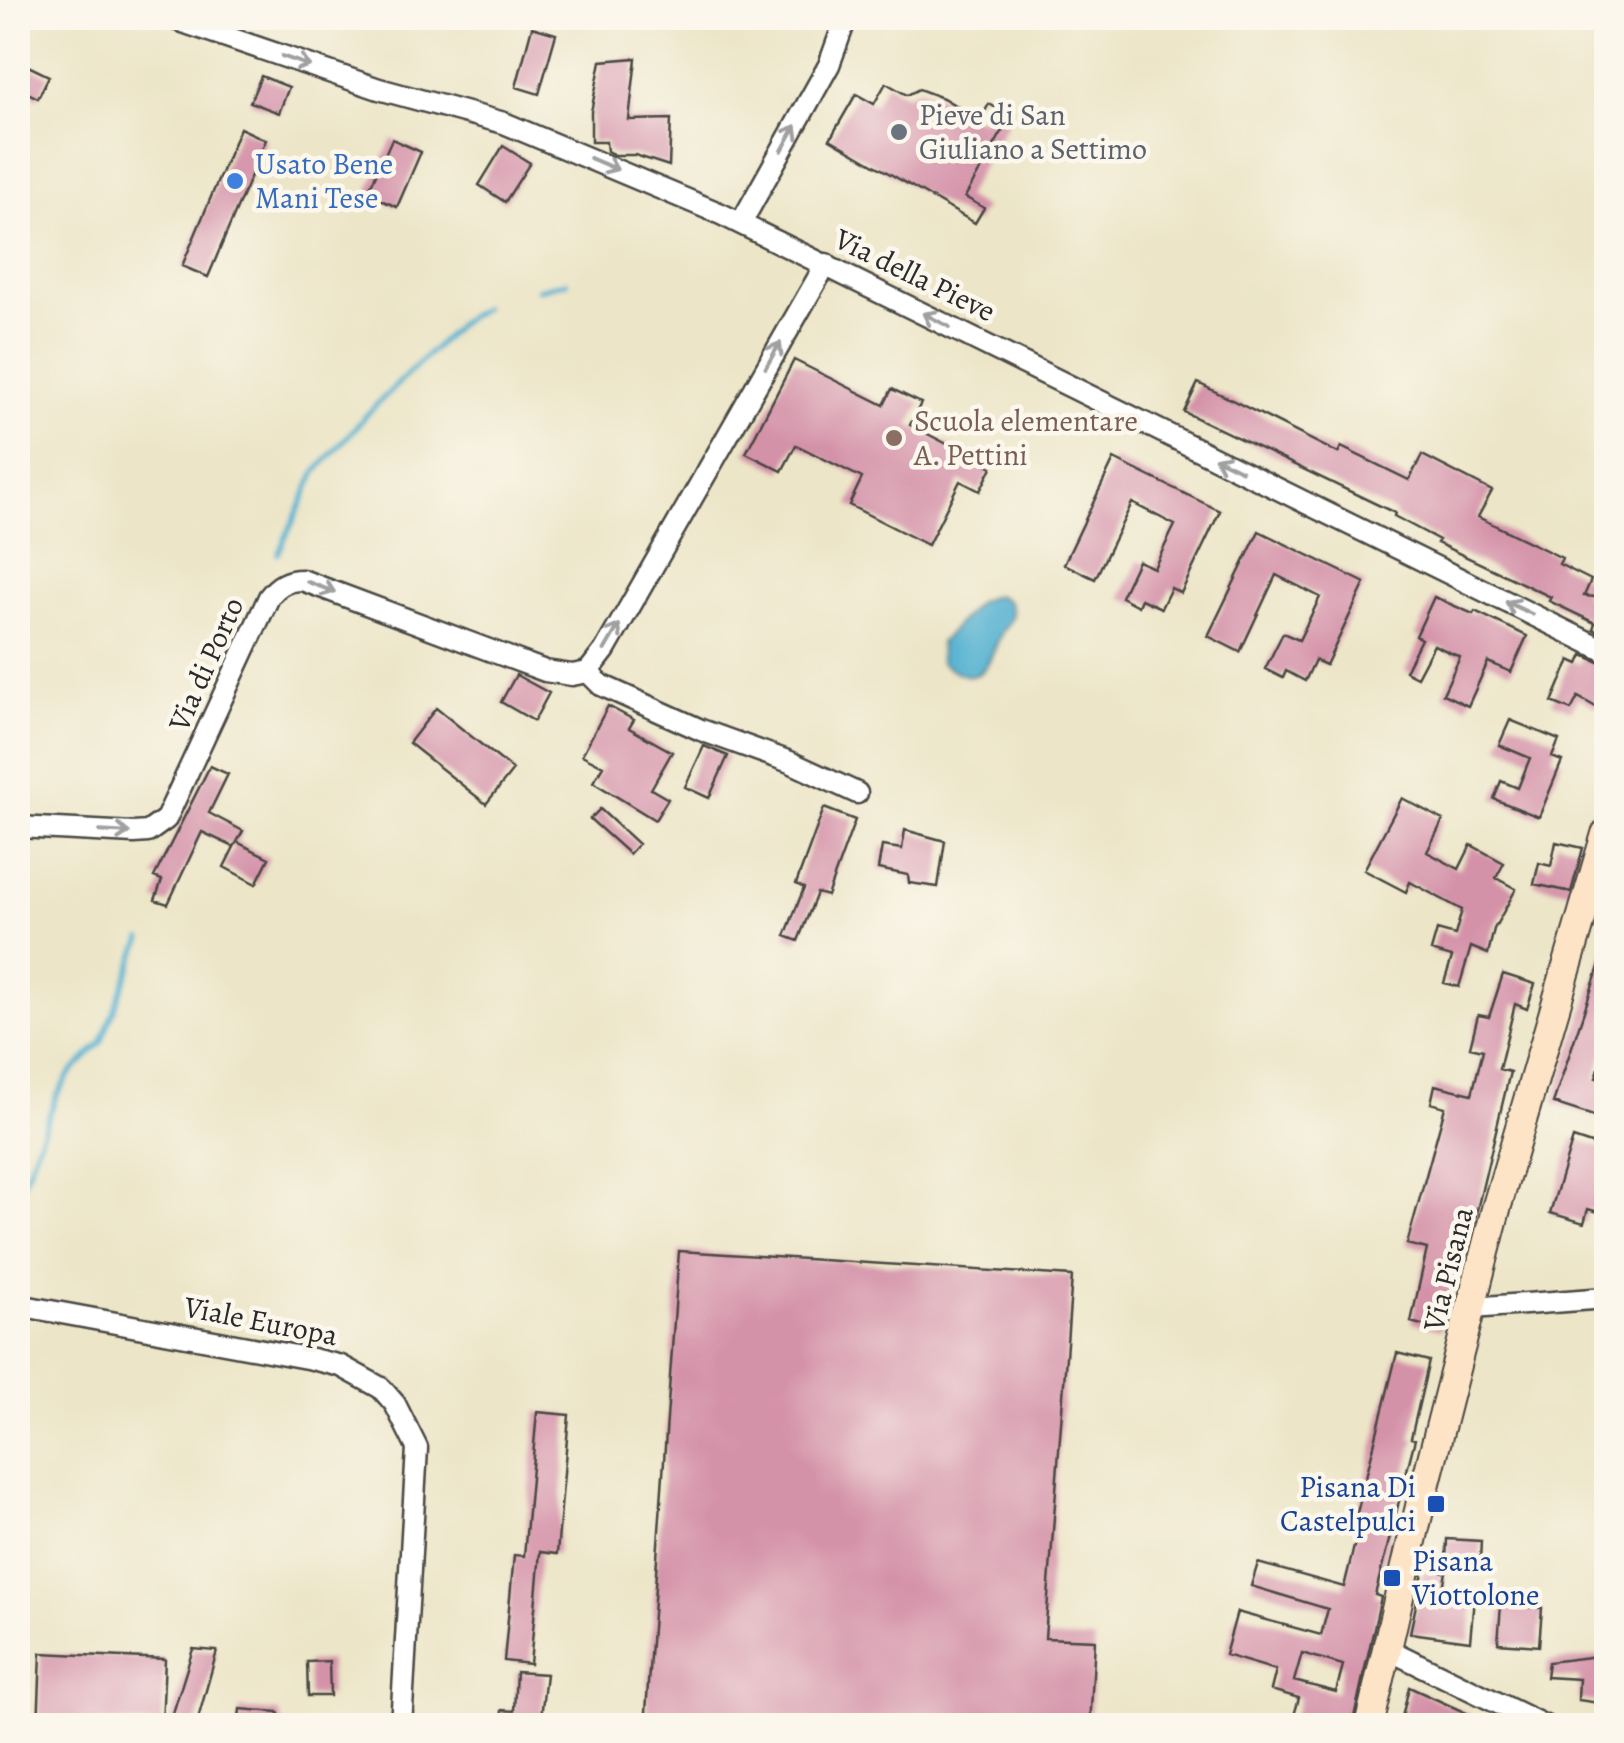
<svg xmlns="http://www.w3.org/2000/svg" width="1624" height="1743" viewBox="0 0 1624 1743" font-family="Alegreya,serif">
  <rect width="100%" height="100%" fill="#fbf7ec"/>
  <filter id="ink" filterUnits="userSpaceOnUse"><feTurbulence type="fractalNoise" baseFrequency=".01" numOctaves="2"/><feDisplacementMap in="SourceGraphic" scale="20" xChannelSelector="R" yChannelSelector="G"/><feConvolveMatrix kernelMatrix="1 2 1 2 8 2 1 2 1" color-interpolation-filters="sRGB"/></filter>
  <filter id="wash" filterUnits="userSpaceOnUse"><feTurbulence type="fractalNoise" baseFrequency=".0048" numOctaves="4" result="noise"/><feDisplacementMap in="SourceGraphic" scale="40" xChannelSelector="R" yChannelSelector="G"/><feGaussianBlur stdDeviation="2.25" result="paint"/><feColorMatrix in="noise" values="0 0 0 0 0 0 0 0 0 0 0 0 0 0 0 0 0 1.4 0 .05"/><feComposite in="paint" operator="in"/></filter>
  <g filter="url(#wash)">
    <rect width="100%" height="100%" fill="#ece5c7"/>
    <path fill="#52b1d0" stroke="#3e6e7e" stroke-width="2.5" d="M995 595C1004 598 1010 601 1011 611 1013 621 1006 624 1002 632 986 665 984 694 940 662V643L978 602Z"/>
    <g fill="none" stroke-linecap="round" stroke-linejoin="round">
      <path stroke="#52b1d0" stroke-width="5" d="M538 289 567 282
        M278 554 316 472 370 411 462 321 483 308
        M18 1196 56 1097 69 1075 101 1043 142 939"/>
    </g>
    <g id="blocks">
      <path fill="#d492a9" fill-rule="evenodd" d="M532 27 556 34 539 94 516 87Z
        M636 58 629 120 671 119 669 166 635 155H615L607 151 606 142H591V112L601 61Z
        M22 63 49 76 38 98 18 88V74Z
        M261 76 289 87 279 113 250 102Z
        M886 83 907 95 919 89 943 98 980 120 989 104 1011 116 965 197 984 208 975 223 830 139 856 94 874 104Z
        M240 128 266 140 208 277 182 266Z
        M392 139 421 152 397 207 367 194Z
        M503 146 530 163 505 202 479 185Z
        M794 360 884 405 892 389 921 403 910 425 992 467 980 491 960 481 928 545 849 505 862 478 796 445 782 471 746 453Z
        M1198 383 1338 453 1341 447 1409 480 1422 455 1492 491 1478 517 1562 558 1559 564 1591 580 1584 596 1606 598V636L1593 629 1595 623 1549 601 1551 597 1437 543 1439 540 1394 516 1395 513 1184 412Z
        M1114 459 1220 511 1181 593 1171 588 1161 608 1141 599 1138 606 1121 597 1138 561 1154 568 1175 525 1132 503 1095 579 1064 564Z
        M1259 531 1365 583 1326 665 1315 660 1305 681 1286 671 1283 678 1265 669 1283 633 1299 640 1320 597 1276 575 1240 652 1208 636Z
        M1434 597 1473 614 1475 611 1527 636 1511 672 1488 662 1468 706 1443 694 1460 657 1434 645 1417 677 1405 671 1421 639 1416 636Z
        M1583 655 1606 665 1603 711 1578 697 1571 710 1552 702 1570 660 1579 664Z
        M516 675 549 693 534 721 501 702Z
        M608 706 634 720 629 728 672 752 651 789 668 799 655 820 593 782 603 766 582 755Z
        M436 708 513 770 486 804 409 743Z
        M1510 720 1559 740 1552 757 1562 761 1539 817 1494 799 1501 781 1518 788 1530 758 1499 745Z
        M704 746 728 756 709 798 685 787Z
        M210 766 228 774 209 813 243 831 237 842 269 858 256 884 224 867 236 843 234 847 202 832 168 904 155 900 162 880 154 877Z
        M1402 798 1443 820 1427 852 1459 869 1471 845 1504 863 1496 878 1516 889 1494 929 1488 954 1471 947 1459 987 1444 983 1452 957 1431 951 1437 930 1455 935 1462 910 1410 882 1406 892 1364 870Z
        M824 808 855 820 827 896 817 893 798 941 785 936 804 888 796 884Z
        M600 809 638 844 629 854 590 819Z
        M905 830 945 841 938 887 909 883 908 875 878 869 882 846 902 849Z
        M1556 842 1583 848 1571 892 1534 884 1539 863 1551 866Z
        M1604 952 1606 953V1045L1596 1078 1606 1081V1120L1553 1103Z
        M1503 974 1535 984 1527 1009 1515 1004 1499 1069 1510 1072 1471 1235 1467 1234 1440 1330 1411 1322 1427 1249 1407 1244 1445 1107 1431 1103 1435 1085 1472 1094 1483 1050 1470 1047 1478 1015 1489 1017Z
        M1573 1138 1606 1149V1214L1588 1209 1584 1223 1550 1213Z
        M679 1251 1072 1276 1045 1638 1095 1640 1090 1726H645Z
        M1397 1353 1429 1361 1411 1438 1415 1439 1375 1595 1381 1597 1352 1726H1291L1299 1698 1271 1690 1276 1670 1225 1655 1237 1612 1321 1635 1328 1609 1251 1586 1258 1563 1344 1587 1360 1522 1355 1521ZM1302 1653 1343 1665 1336 1692 1294 1681Z
        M537 1412 569 1415 557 1554 540 1552 530 1664 504 1661 514 1555 524 1556Z
        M1447 1539 1481 1541 1480 1561 1446 1559Z
        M1424 1568 1446 1572 1442 1594 1474 1598 1470 1641 1410 1633Z
        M1501 1605 1542 1608 1539 1646 1498 1643Z
        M193 1649 217 1651 196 1726H169Z
        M41 1653 165 1659 162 1725 100 1722 99 1726H38Z
        M1606 1655V1704L1578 1700 1579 1679 1546 1677 1548 1662Z
        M329 1661 330 1696H308L307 1662Z
        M516 1672 546 1674 540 1726H501L502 1710 514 1711Z
        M1409 1687 1495 1726H1400Z
        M240 1709 278 1712 284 1726H238Z"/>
    </g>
  </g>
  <g filter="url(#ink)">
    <use href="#blocks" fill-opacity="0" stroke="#484742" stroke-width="2.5"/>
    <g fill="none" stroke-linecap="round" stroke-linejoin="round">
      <defs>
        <path id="street" d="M171 18 379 89 504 123 721 214 1606 651
          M741 223 829 65 846 18
          M588 672 601 685 701 730 790 762 857 793
          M18 827 134 833 148 832 166 819 269 597C278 585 287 580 302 580L545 671 572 675 588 672 605 650 826 264
          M18 1305 312 1359 341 1366 381 1388 395 1404 417 1448 401 1726
          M1472 1308 1606 1298
          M1387 1649 1545 1726"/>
        <path id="secondary" d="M1369 1726 1421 1502 1496 1209 1606 834"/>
      </defs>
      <use href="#street" stroke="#484742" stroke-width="25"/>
      <use href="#secondary" stroke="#484742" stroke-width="32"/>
      <use href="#street" stroke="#fff" stroke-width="20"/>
      <use href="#secondary" stroke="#fee4c6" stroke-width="28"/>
    </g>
    <defs><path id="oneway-shaft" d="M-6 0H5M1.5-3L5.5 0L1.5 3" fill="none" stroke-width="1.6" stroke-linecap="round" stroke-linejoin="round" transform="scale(2.5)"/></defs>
    <g stroke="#a0a0a0">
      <use href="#oneway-shaft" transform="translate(296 61) rotate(19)"/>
      <use href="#oneway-shaft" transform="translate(789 138) rotate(-61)"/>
      <use href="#oneway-shaft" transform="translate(604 164) rotate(23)"/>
      <use href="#oneway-shaft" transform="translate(936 320) rotate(-153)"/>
      <use href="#oneway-shaft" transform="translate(773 355) rotate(-60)"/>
      <use href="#oneway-shaft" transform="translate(1228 464) rotate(-154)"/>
      <use href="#oneway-shaft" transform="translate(321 587) rotate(21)"/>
      <use href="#oneway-shaft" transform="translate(1519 608) rotate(-154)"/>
      <use href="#oneway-shaft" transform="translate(612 637) rotate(-60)"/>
      <use href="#oneway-shaft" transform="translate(115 832) rotate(3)"/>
    </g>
  </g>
  <circle fill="#6b7280" stroke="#fbf7ec" stroke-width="4" cx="899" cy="132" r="10"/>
  <circle fill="#3f7fe0" stroke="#fbf7ec" stroke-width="4" cx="235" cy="181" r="10"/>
  <circle fill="#8d6e63" stroke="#fbf7ec" stroke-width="4" cx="894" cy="438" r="10"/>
  <g fill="#1a4fb4" stroke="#fbf7ec" stroke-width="4">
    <rect x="1426" y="1494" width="20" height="20" rx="5"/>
    <rect x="1382" y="1568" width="20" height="20" rx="5"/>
  </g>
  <g text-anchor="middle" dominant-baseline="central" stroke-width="9" stroke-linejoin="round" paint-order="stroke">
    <g font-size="30" fill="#5b616d" stroke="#fbf7ec" text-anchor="start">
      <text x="919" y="115">Pieve di San<tspan x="919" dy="34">Giuliano a Settimo</tspan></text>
    </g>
    <g font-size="30" fill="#366cbe" stroke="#fbf7ec" text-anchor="start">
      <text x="255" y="164">Usato Bene<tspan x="255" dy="34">Mani Tese</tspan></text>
    </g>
    <g font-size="30" fill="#2b2b2b" stroke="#fbf7ec">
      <text transform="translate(915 275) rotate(26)">Via della Pieve</text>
      <text transform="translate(206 664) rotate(-66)">Via di Porto</text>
      <text transform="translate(1448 1269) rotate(-76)">Via Pisana</text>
      <text transform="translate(261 1321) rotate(11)">Viale Europa</text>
    </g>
    <g font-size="30" fill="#785e54" stroke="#fbf7ec" text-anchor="start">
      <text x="914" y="421">Scuola elementare<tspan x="914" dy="34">A. Pettini</tspan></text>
    </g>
    <g font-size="30" fill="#164399" stroke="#fbf7ec" text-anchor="end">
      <text x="1416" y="1487">Pisana Di<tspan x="1416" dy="34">Castelpulci</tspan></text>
      <text x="1412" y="1561" text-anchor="start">Pisana<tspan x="1412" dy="34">Viottolone</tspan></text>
    </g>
  </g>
  <rect width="1624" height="1743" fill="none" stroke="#fbf7ec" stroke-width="60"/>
</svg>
